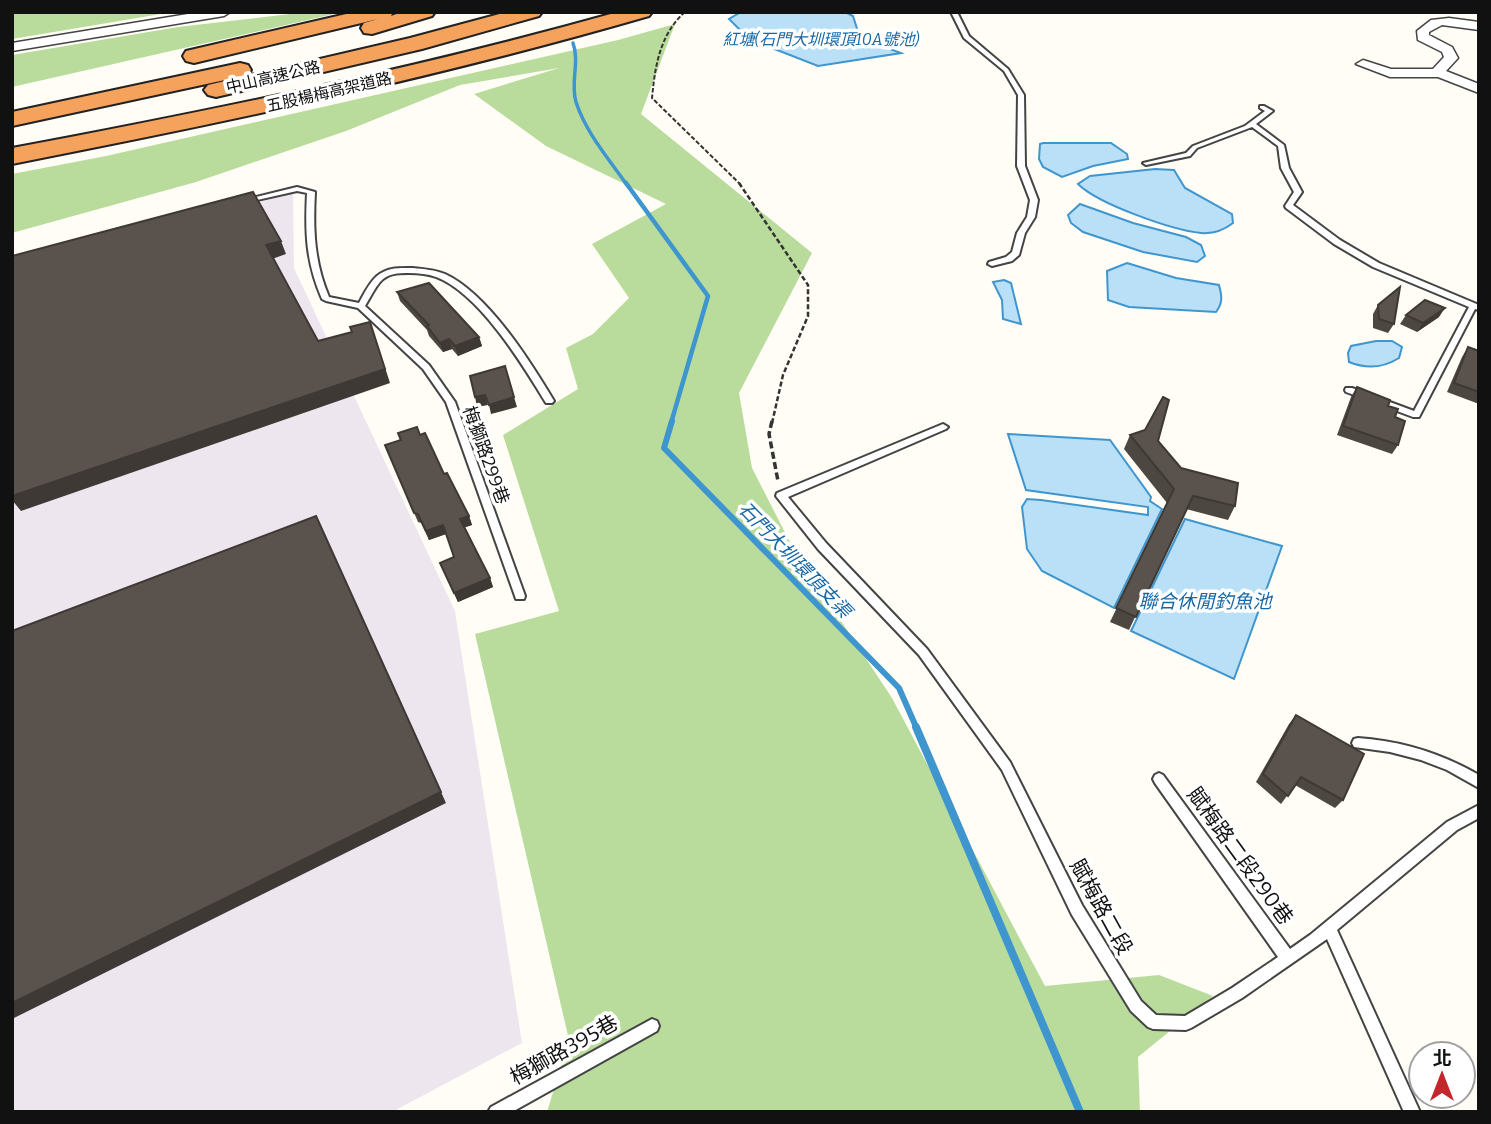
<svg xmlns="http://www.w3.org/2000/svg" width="1491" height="1124" viewBox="0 0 1491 1124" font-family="Bitter,'Noto Sans TC',serif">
  <rect width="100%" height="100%" fill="#fffdf5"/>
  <path fill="#eee6ef" d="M293 193 294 268 455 611 522 1043 392 1112H12V270Z"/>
  <path fill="#b9dc9c" d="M12 12H173L12 39Z
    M307 12H343L12 87V55L178 27Z
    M675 24 641 114 812 253 739 393 752 468 794 550 892 698 1045 986 1159 975 1213 996 1138 1057 1140 1112H547L569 1040 475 634 559 611 503 435 578 389 566 348 593 334 629 298 592 244 666 204 546 146 474 94 559 68 460 85 346 131 196 182 12 233V174L106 156 618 40Z"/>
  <path fill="#b9e0f7" stroke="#3f96cf" stroke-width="2" d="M741 12H845L853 16 860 38 901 53 818 66 749 39 729 19Z
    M1043 143H1111L1127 154 1128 159 1093 166 1062 177 1043 167 1039 159 1040 144Z
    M1155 169 1174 170 1185 188 1232 214 1233 223C1224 230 1213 234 1201 233 1172 230 1098 204 1078 184L1090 176Z
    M1080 204 1133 223 1186 237 1201 245 1205 256 1197 262 1143 252 1083 232 1071 223 1068 215Z
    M1127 263 1176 278 1219 285C1222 296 1223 303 1216 312L1129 307 1108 300 1107 271Z
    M1004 280 1011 283 1021 324 1003 319 1002 300 993 282Z
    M1376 341H1392L1402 347 1399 358C1383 368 1366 369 1349 362L1348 353 1351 346Z
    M1008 434 1110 440 1151 497 1150 501 1162 509 1114 608 1042 571 1027 549 1022 507 1027 499 1041 500 1148 515V507L1026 490Z
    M1185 519 1282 546 1234 679 1131 631Z"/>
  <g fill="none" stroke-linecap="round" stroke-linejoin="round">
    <path stroke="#3f96cf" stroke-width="3.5" d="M573 43C580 62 570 83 576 102 586 133 609 159 627 185"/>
    <path stroke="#3f96cf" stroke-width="4.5" d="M626 183 708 296 671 423"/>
    <path stroke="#3f96cf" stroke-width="6" d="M672 421 664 448 899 688 917 729"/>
    <path stroke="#3f96cf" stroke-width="8" d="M916 727 1080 1112"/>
    <defs>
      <path id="service" d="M951 12H957L969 36 1008 69 1024 95 1025 166 1038 200 1035 217 1025 233 1019 255 1012 261 992 266 988 264 989 262 1006 257 1012 252 1017 233 1027 217 1030 200 1017 166 1018 95 1004 71 964 38Z
        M1260 106H1264L1273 111 1256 124 1284 145 1289 168 1302 192 1293 205 1340 240 1379 263 1479 305V310L1475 309 1419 417H1413L1346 392 1345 390 1346 388H1352L1414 411 1469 307 1373 267 1334 244 1286 208 1285 206 1294 192 1281 168 1278 146 1252 127 1197 148 1190 156 1146 165 1143 163 1186 153 1193 146 1245 126 1265 111 1260 108Z
        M297 187 315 192C313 229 314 262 329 297L359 303C364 294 369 283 377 276 388 267 399 268 413 268 424 269 435 270 445 274 488 294 530 361 554 401L552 403H546C523 365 479 293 436 277 428 274 418 273 409 273 398 273 388 273 380 282 374 289 370 298 365 306L429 365 455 402 525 596 524 599H516L515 596 446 402 423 369 358 308 326 301 322 299C306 262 305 233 307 193L297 191 244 203 240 201Z
        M943 424 948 427 946 429 788 497 826 543 927 649 1010 762 1082 905 1141 1001 1156 1015 1185 1016 1232 988 1278 957 1155 783 1153 779 1155 775 1159 773 1163 775 1290 949 1310 935 1447 822 1479 805V818L1457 830 1337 930 1420 1112H1404L1327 939 1242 998 1191 1028 1186 1030 1153 1029 1148 1027 1131 1011 1072 915 1002 770 919 655 818 549 776 496 777 493Z
        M1358 738C1401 741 1441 753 1479 775V788L1447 770 1421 760 1390 752 1354 747 1352 743 1354 739Z
        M652 1019 657 1021 659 1026 657 1031 512 1112H488L491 1107Z"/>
      <path id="minor" d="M200 12H230L224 16 12 51V43Z
        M1449 18 1479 22V30L1442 25 1429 32V35L1452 47 1458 58 1446 71 1479 84V93L1438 77H1390L1356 64 1363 60 1391 69H1433L1444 57 1442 52 1418 40 1417 31 1431 20Z"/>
      <path id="motorway" d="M355 12H393L391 16 402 12H435L432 16 372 34 364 33 361 28 364 23 378 19 194 63 186 61 183 56 186 51Z
        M507 12H542L539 16 422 49 216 97 208 95 204 90 208 85 410 38Z
        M618 12H652L649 16C439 77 227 122 12 164V148C216 110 418 68 618 12Z
        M240 63 248 65 251 70 248 75 12 126V112Z"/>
    </defs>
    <use href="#service" stroke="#444" stroke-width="4"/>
    <use href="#minor" stroke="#444" stroke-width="3"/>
    <use href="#motorway" stroke="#222" stroke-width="4"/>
    <path stroke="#333" stroke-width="2" stroke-dasharray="4.5 2" stroke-linecap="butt" d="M685 12C660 34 655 66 652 98L741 185"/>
    <path stroke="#333" stroke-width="2.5" stroke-dasharray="5 2.5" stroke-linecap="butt" d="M739 183 808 285V316L783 375 772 423"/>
    <path stroke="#333" stroke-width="3.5" stroke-dasharray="7 3.5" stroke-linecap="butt" d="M772 421 769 434 778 481"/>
    <use href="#service" fill="#fff" fill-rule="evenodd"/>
    <use href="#minor" fill="#fff" fill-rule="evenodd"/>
    <use href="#motorway" fill="#f5a25d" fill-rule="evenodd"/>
  </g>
  <path fill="#4d4742" d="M397 292 479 337 482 346 458 356 452 349 443 352 429 336 427 330 400 301Z
    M1378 305 1394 324 1388 333 1373 328V314Z
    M1406 315 1439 317 1417 332 1400 324Z
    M1468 347 1479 351V404L1447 392 1462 357Z
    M1357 387 1388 406 1395 417 1398 445 1392 454 1337 435 1351 397Z
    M398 433 420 435 469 516 472 525 465 527 490 578 493 587 458 602 440 563 454 557 446 534 429 540 421 523 418 522 389 454 400 440Z
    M1130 435 1158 441 1181 468 1235 506 1228 520 1186 509 1129 630 1110 622 1167 503 1124 449Z
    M1296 715 1343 800 1335 808 1295 785 1281 804 1256 782 1289 724Z"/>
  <path fill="#3f3936" d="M281 241 286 254 272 259 266 245Z
    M1445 308 1439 317 1417 332 1423 323Z
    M375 336 390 383 21 511 12 500V496L385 369Z
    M479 337 482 346 458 356 455 346Z
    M449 339 452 349 443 352 440 343Z
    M485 395 488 405 477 407 475 397Z
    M514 397 517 407 491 414 489 405Z
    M469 516 472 525 463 528 460 519Z
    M443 525 446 534 429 540 426 531Z
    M322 529 446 803 12 1019V1003Z
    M490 578 493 587 458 602 454 593Z"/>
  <path fill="#5a524d" stroke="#3f3936" stroke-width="2" d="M253 192 281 241 266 245 318 341 352 332 350 327 370 322 385 369 12 496V256Z
    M429 283 479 337 455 346 449 339 440 343 427 326 429 325 397 292Z
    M1400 287 1394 324 1379 319 1378 305Z
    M1425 300 1445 308 1423 323 1406 315Z
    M1468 347 1479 351V392L1454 383Z
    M505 366 514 397 489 405 485 395 475 397 470 376Z
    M1357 387 1390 400 1388 406 1398 409 1395 417 1405 421 1398 445 1343 426Z
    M1163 397 1169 400 1158 441 1181 468 1238 483 1235 506 1193 496 1136 617 1116 608 1174 489 1130 435 1145 430Z
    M417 427 420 435 425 433 444 474 447 473 469 516 460 519 490 578 454 593 440 563 454 557 443 525 426 531 418 514 414 513 385 445 401 440 398 433Z
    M316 516 441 792 12 1003V631Z
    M1296 715 1364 754 1343 800 1301 777 1288 796 1263 774Z"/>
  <g text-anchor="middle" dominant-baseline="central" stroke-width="7" stroke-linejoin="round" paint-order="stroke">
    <g font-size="16" font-style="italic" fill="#1768a6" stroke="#fff">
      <text x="821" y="39">紅塘(石門大圳環頂10A號池)</text>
    </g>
    <g font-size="16" fill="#111" stroke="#fff">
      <text transform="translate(273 77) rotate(-13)">中山高速公路</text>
      <text transform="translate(329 92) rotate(-13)">五股楊梅高架道路</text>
    </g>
    <g font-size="18" fill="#111" stroke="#fff">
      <text transform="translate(486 455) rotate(70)">梅獅路299巷</text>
    </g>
    <g font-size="19" font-style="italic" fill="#1768a6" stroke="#fff">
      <text transform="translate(795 560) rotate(46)">石門大圳環頂支渠</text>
      <text x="1205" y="601">聯合休閒釣魚池</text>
    </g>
    <g font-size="21" fill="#111" stroke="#fff">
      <text transform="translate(1240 856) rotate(54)">賦梅路二段290巷</text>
      <text transform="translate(1101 907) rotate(61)">賦梅路二段</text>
      <text transform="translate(564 1050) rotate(-29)">梅獅路395巷</text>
    </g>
  </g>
  <rect width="1491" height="1124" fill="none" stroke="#111111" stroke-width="28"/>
  <g transform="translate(1442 1075)"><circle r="33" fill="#ffffff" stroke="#a0a0a0" stroke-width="2"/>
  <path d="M0-5L12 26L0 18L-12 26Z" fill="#c4262e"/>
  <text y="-10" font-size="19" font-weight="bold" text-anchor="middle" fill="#111111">北</text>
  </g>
</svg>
